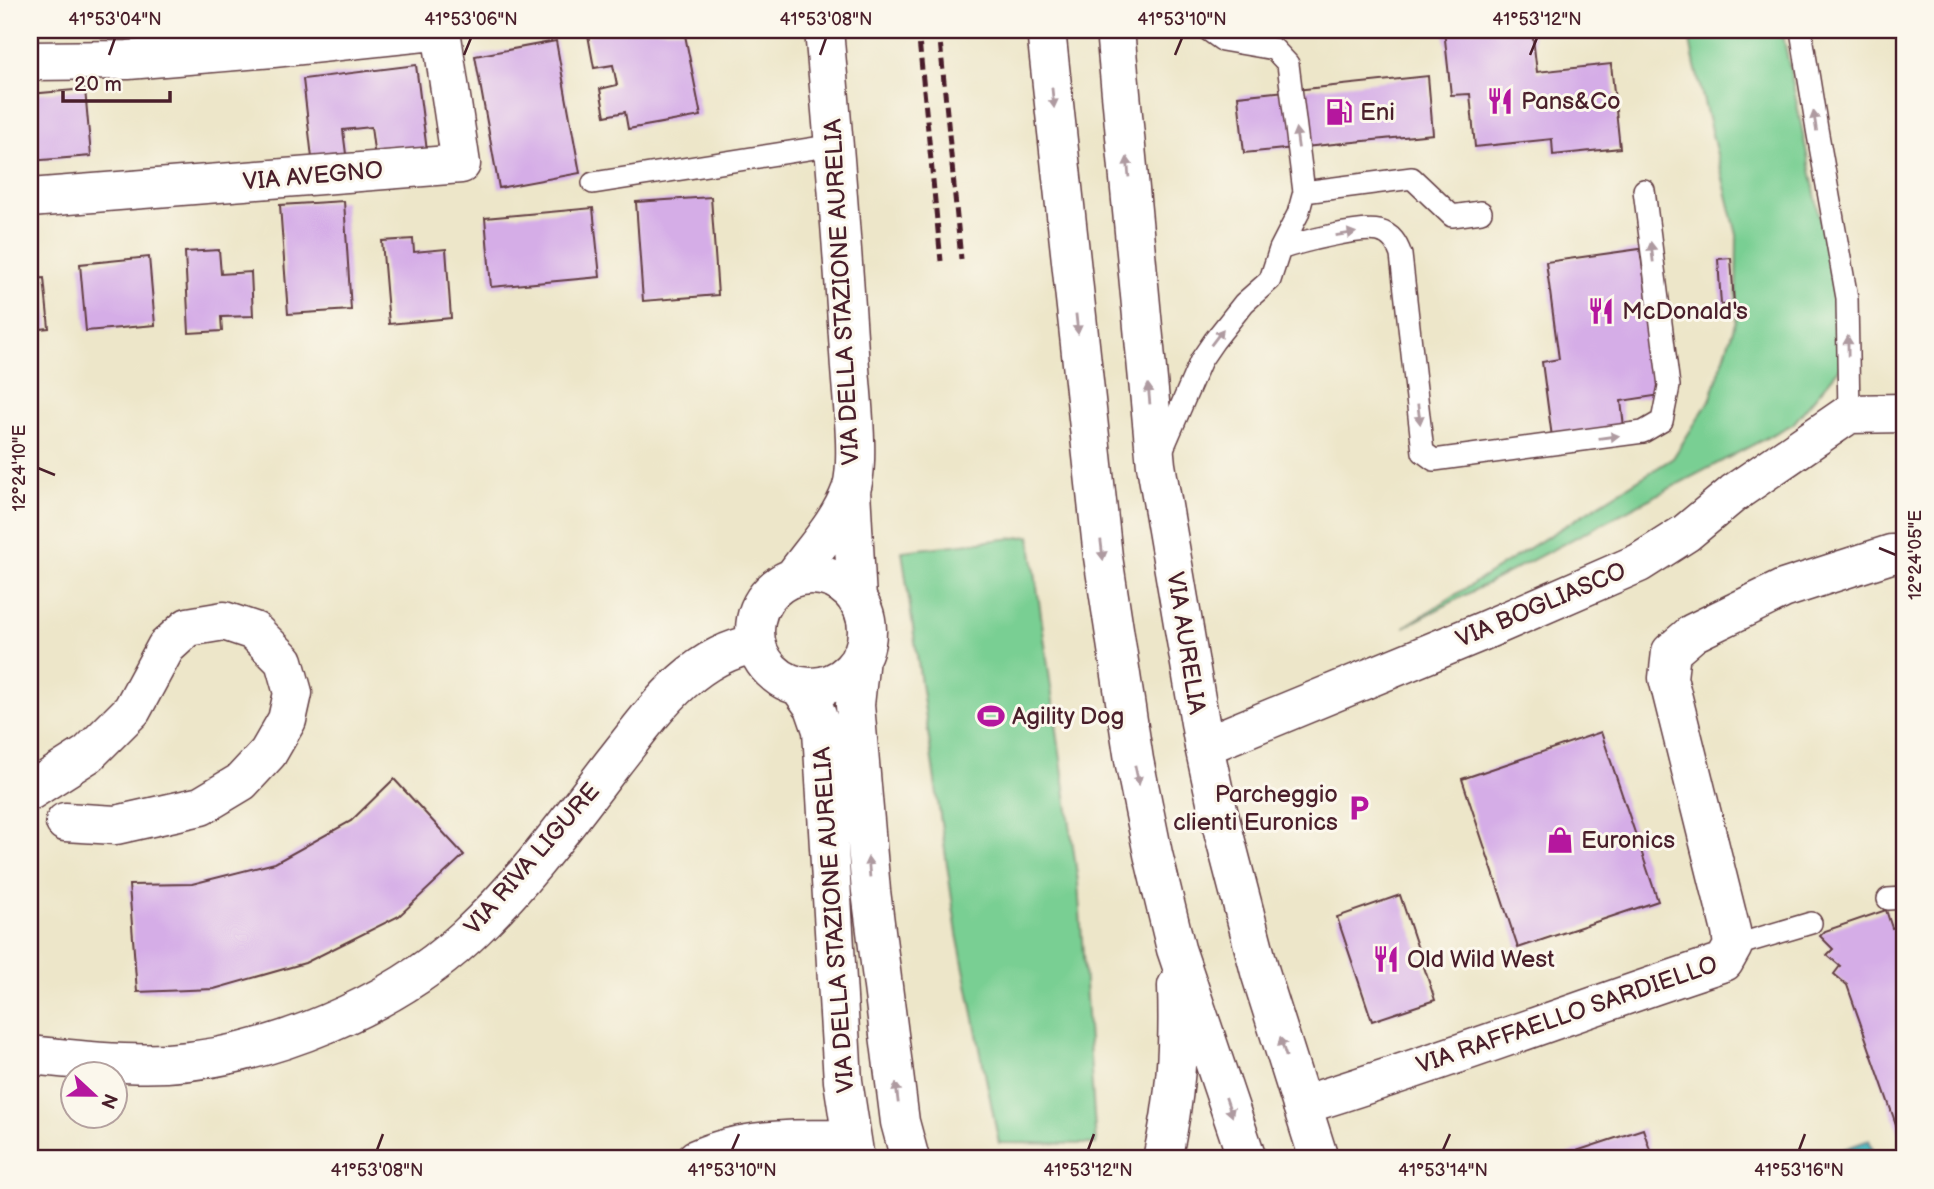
<svg xmlns="http://www.w3.org/2000/svg" width="1934" height="1189" viewBox="0 0 1934 1189" font-family="'Balsamiq Sans',sans-serif">
  <rect width="100%" height="100%" fill="#fbf7ec"/>
  <filter id="ink" filterUnits="userSpaceOnUse"><feTurbulence type="fractalNoise" baseFrequency=".0143" numOctaves="2"/><feDisplacementMap in="SourceGraphic" scale="14" xChannelSelector="R" yChannelSelector="G"/><feConvolveMatrix kernelMatrix="1 2 1 2 8 2 1 2 1" color-interpolation-filters="sRGB"/></filter>
  <filter id="wash" filterUnits="userSpaceOnUse"><feTurbulence type="fractalNoise" baseFrequency=".00686" numOctaves="4" result="noise"/><feDisplacementMap in="SourceGraphic" scale="28" xChannelSelector="R" yChannelSelector="G"/><feGaussianBlur stdDeviation="1.57" result="paint"/><feColorMatrix in="noise" values="0 0 0 0 0 0 0 0 0 0 0 0 0 0 0 0 0 1.4 0 .05"/><feComposite in="paint" operator="in"/></filter>
  <g filter="url(#wash)">
    <rect width="100%" height="100%" fill="#ede6c9"/>
    <path fill="#79cf93" stroke="#62775f" stroke-width="2" d="M1688 30H1782L1848 358 1793 424 1404 627 1673 458 1711 398 1736 320 1737 235 1695 66Z
      M1030 536 1078 882 1096 1144 999 1143 957 934 902 551Z"/>
    <path fill="#43b3bb" stroke="#466973" stroke-width="2" d="M1869 1140 1876 1159H1817Z"/>
    <g id="blocks">
      <path fill="#d5ade7" d="M614 30H684L701 116 628 129 625 112 605 116 600 89 617 85 613 65 594 68 588 35Z
        M1444 30H1532L1537 72 1611 64 1620 148 1553 155 1552 139 1475 147 1470 94 1451 95Z
        M556 41 580 173 499 188 475 56Z
        M416 65 427 151 375 158 371 127 343 130 346 154 312 158 303 79Z
        M1428 76 1433 134 1244 153 1238 96Z
        M85 89 91 156 30 161V94Z
        M711 197 718 295 643 301 636 202Z
        M344 201 351 310 288 314 280 205Z
        M593 208 600 277 491 287 485 218Z
        M413 239 414 252 446 249 451 318 389 324 382 241Z
        M1640 249 1661 395 1621 401 1624 427 1552 437 1542 362 1559 359 1546 262Z
        M219 250 221 274 251 272 253 316 221 317 222 331 189 333 185 252Z
        M149 257 155 325 86 331 80 264Z
        M1731 258 1734 304 1721 305 1718 259Z
        M44 278 49 328 30 330V279Z
        M1601 732 1658 901 1518 948 1462 779Z
        M394 779 464 855 399 916 305 963 214 989 137 992 129 885 192 884 275 863 351 821Z
        M1400 895 1435 1000 1372 1021 1337 917Z
        M1886 910 1892 928 1904 924V1147L1847 985 1834 974 1840 966 1827 955 1833 949 1820 936 1825 931Z
        M1643 1129 1653 1159H1552Z"/>
    </g>
  </g>
  <g filter="url(#ink)">
    <use href="#blocks" fill-opacity="0" stroke="#623d43" stroke-width="2"/>
    <g fill="none" stroke-linecap="round" stroke-linejoin="round">
      <defs>
        <path id="lane" d="M1801 30 1817 129 1847 298 1849 414
          M593 183 834 145
          M1304 192 1412 178 1452 216 1481 212
          M1280 249C1300 242 1359 227 1379 231 1392 234 1397 244 1401 255L1423 452 1434 460 1643 432 1662 421 1669 386 1644 190
          M1161 453 1201 360 1214 341 1244 303 1270 280 1280 249 1298 214 1304 192 1288 64 1274 49 1222 40 1208 30
          M1888 899 1904 898
          M1733 946 1811 923"/>
        <path id="street" d="M30 61 128 60 273 48 443 30
          M30 198 461 164 441 30
          M851 490 857 600
          M755 631a56 56 0 1 1 112 0a56 56 0 1 1-112 0Z
          M793 578C813 550 839 523 851 490 860 464 852 398 850 368 843 255 834 142 824 30
          M860 657 855 705 871 891 900 1122 910 1159
          M799 686 814 707 822 730 843 1081 855 1159
          M1204 746 1483 631 1639 563 1686 533 1734 493 1849 414 1904 413
          M30 791 88 754 132 710 166 647 188 627 224 621 254 631 284 661 293 693 287 720 268 753 241 782 201 806 116 825 65 822
          M30 1055C76 1060 121 1065 167 1063 269 1057 391 1006 466 937 521 886 567 823 613 763 652 714 690 655 756 644
          M1302 1105C1444 1062 1583 1008 1724 962L1733 946 1731 931 1668 678 1671 652 1693 633 1783 589 1891 554H1904
          M696 1159C744 1137 799 1139 851 1139"/>
        <path id="highway" d="M1046 30 1103 557 1134 760 1153 854 1176 949 1247 1159
          M1115 30 1156 465 1204 746 1219 815 1260 972 1319 1159
          M1162 1159C1176 1098 1179 1049 1177 986"/>
      </defs>
      <use href="#lane" stroke="#623d43" stroke-width="24"/>
      <use href="#street" stroke="#623d43" stroke-width="41"/>
      <use href="#highway" stroke="#623d43" stroke-width="41"/>
      <use href="#lane" stroke="#fff" stroke-width="21"/>
      <use href="#street" stroke="#fff" stroke-width="38"/>
      <use href="#highway" stroke="#fff" stroke-width="38"/>
      <path stroke="#4a1f2b" stroke-width="5" stroke-dasharray="10 5" stroke-linecap="butt" d="M918 30 941 261
        M939 30 961 259"/>
    </g>
    <defs><path id="oneway-solid" d="M-6-.8H1V-3.2L6.5 0L1 3.2V.8H-6Z" transform="scale(1.75)"/></defs>
    <g fill="#ae9aa0">
      <use href="#oneway-solid" transform="translate(1053 98) rotate(84)"/>
      <use href="#oneway-solid" transform="translate(1815 121) rotate(-99)"/>
      <use href="#oneway-solid" transform="translate(1297 138) rotate(-98)"/>
      <use href="#oneway-solid" transform="translate(1128 167) rotate(-95)"/>
      <use href="#oneway-solid" transform="translate(1346 234) rotate(-9)"/>
      <use href="#oneway-solid" transform="translate(1652 252) rotate(-97)"/>
      <use href="#oneway-solid" transform="translate(1077 324) rotate(84)"/>
      <use href="#oneway-solid" transform="translate(1217 337) rotate(-53)"/>
      <use href="#oneway-solid" transform="translate(1848 346) rotate(-91)"/>
      <use href="#oneway-solid" transform="translate(1149 394) rotate(-95)"/>
      <use href="#oneway-solid" transform="translate(1419 414) rotate(83)"/>
      <use href="#oneway-solid" transform="translate(1609 437) rotate(-8)"/>
      <use href="#oneway-solid" transform="translate(1102 550) rotate(83)"/>
      <use href="#oneway-solid" transform="translate(1137 775) rotate(78)"/>
      <use href="#oneway-solid" transform="translate(869 867) rotate(-95)"/>
      <use href="#oneway-solid" transform="translate(1283 1047) rotate(-108)"/>
      <use href="#oneway-solid" transform="translate(897 1093) rotate(-97)"/>
      <use href="#oneway-solid" transform="translate(1229 1107) rotate(71)"/>
    </g>
  </g>
  <path fill="none" stroke="#4a1f2b" stroke-width="2.5" d="M109 55 115 38M464 55 471 38M820 55 826 38M1175 55 1182 38M1530 55 1537 38M38 468 55 475M1879 548 1896 555M377 1150 383 1134M732 1150 739 1134M1088 1150 1094 1134M1443 1150 1450 1134M1799 1150 1805 1134"/>
  <defs>
    <symbol id="restaurant-bare" viewBox="-9 -9 18 18"><path d="M-5-6h1v4h1v-4h1v4h1v-4h1v5L-1.5 .5V6h-2V.5L-5-1ZM5-6V6H3V1.5H1.5Q1.5-4 5-6Z" fill="#b5179e" stroke="#fbf7ec" stroke-width="2.5" paint-order="stroke"/></symbol>
    <symbol id="fuel-bare" viewBox="-9 -9 18 18"><path d="M-5.5-6h7V0h2V4h1.3V-2.5L3-4.5l.8-.8L6-3V5H2.5V1h-1V6h-7ZM-4.2-4.7v3.2H.2V-4.7Z" fill="#b5179e" stroke="#fbf7ec" stroke-width="2.5" paint-order="stroke"/></symbol>
    <symbol id="stadium-bare" viewBox="-9 -9 18 18"><path d="M0-5a6.5 5 0 1 0 0 10a6.5 5 0 1 0 0-10ZM-3.5-1.8h7v3.6h-7Z" fill="#b5179e" stroke="#fbf7ec" stroke-width="2.5" paint-order="stroke"/></symbol>
    <symbol id="parking-bare" viewBox="-9 -9 18 18"><path d="M-3.5-5.5H1a3.5 3.5 0 0 1 0 7H-1V5.5H-3.5ZM-1-3.4V-.6H.8a1.4 1.4 0 0 0 0-2.8Z" fill="#b5179e" stroke="#fbf7ec" stroke-width="2.5" paint-order="stroke"/></symbol>
    <symbol id="shop-bare" viewBox="-9 -9 18 18"><path d="M-5-2.5h2.3a2.7 3.5 0 0 1 5.4 0H5L5.5 6h-11ZM-1.5-2.5h3a1.5 2.3 0 0 0-3 0Z" fill="#b5179e" stroke="#fbf7ec" stroke-width="2.5" paint-order="stroke"/></symbol>
  </defs>
  <g fill-rule="evenodd">
    <use href="#restaurant-bare" x="1481" y="82" width="38" height="38"/>
    <use href="#fuel-bare" x="1320" y="93" width="38" height="38"/>
    <use href="#restaurant-bare" x="1582" y="292" width="38" height="38"/>
    <use href="#stadium-bare" x="972" y="697" width="38" height="38"/>
    <use href="#parking-bare" x="1340" y="789" width="38" height="38"/>
    <use href="#shop-bare" x="1541" y="821" width="38" height="38"/>
    <use href="#restaurant-bare" x="1367" y="940" width="38" height="38"/>
  </g>
  <g text-anchor="middle" dominant-baseline="central" stroke-width="6" stroke-linejoin="round" paint-order="stroke">
    <g font-size="24" fill="#4a1f2b" stroke="#fbf7ec" text-anchor="start">
      <text x="1521" y="101">Pans&amp;Co</text>
      <text x="1360" y="112">Eni</text>
      <text x="1622" y="311">McDonald's</text>
      <text x="1012" y="716">Agility Dog</text>
      <text x="1338" y="794" text-anchor="end">Parcheggio<tspan x="1338" dy="28">clienti Euronics</tspan></text>
      <text x="1581" y="840">Euronics</text>
      <text x="1407" y="959">Old Wild West</text>
    </g>
    <g font-size="24" fill="#4a1f2b" stroke="#fbf7ec">
      <text transform="translate(313 176) rotate(-5)">VIA AVEGNO</text>
      <text transform="translate(842 292) rotate(-93)">VIA DELLA STAZIONE AURELIA</text>
      <text transform="translate(1541 605) rotate(-23)">VIA BOGLIASCO</text>
      <text transform="translate(1186 643) rotate(81)">VIA AURELIA</text>
      <text transform="translate(532 859) rotate(-49)">VIA RIVA LIGURE</text>
      <text transform="translate(834 920) rotate(-94)">VIA DELLA STAZIONE AURELIA</text>
      <text transform="translate(1567 1015) rotate(-19)">VIA RAFFAELLO SARDIELLO</text>
    </g>
  </g>
  <rect width="1934" height="1189" fill="none" stroke="#fbf7ec" stroke-width="77"/>
  <g transform="translate(94 1095) rotate(112)"><circle r="33" fill="#fbf7ec" stroke="#b4a19f" stroke-width="2"/>
  <path d="M0-5L12 26L0 18L-12 26Z" fill="#b5179e"/>
  <text y="-10" font-size="19" font-weight="bold" text-anchor="middle" fill="#4a1f2b">N</text>
  </g>
  <path d="M63 91v10h107v-10" fill="none" stroke="#4a1f2b" stroke-width="3.5"/>
  <text x="74" y="91" font-size="21" fill="#4a1f2b" stroke="#fbf7ec" stroke-width="5" paint-order="stroke">20 m</text>
  <rect x="38" y="38" width="1858" height="1112" fill="none" stroke="#4a1f2b" stroke-width="2.5"/>
  <g font-size="18" text-anchor="middle" fill="#4a1f2b">
    <text x="115" y="25">41°53'04"N</text>
    <text x="471" y="25">41°53'06"N</text>
    <text x="826" y="25">41°53'08"N</text>
    <text x="1182" y="25">41°53'10"N</text>
    <text x="1537" y="25">41°53'12"N</text>
    <text transform="translate(19 468) rotate(-90)" y="6">12°24'10"E</text>
    <text transform="translate(1915 555) rotate(-90)" y="6">12°24'05"E</text>
    <text x="377" y="1176">41°53'08"N</text>
    <text x="732" y="1176">41°53'10"N</text>
    <text x="1088" y="1176">41°53'12"N</text>
    <text x="1443" y="1176">41°53'14"N</text>
    <text x="1799" y="1176">41°53'16"N</text>
  </g>
</svg>
